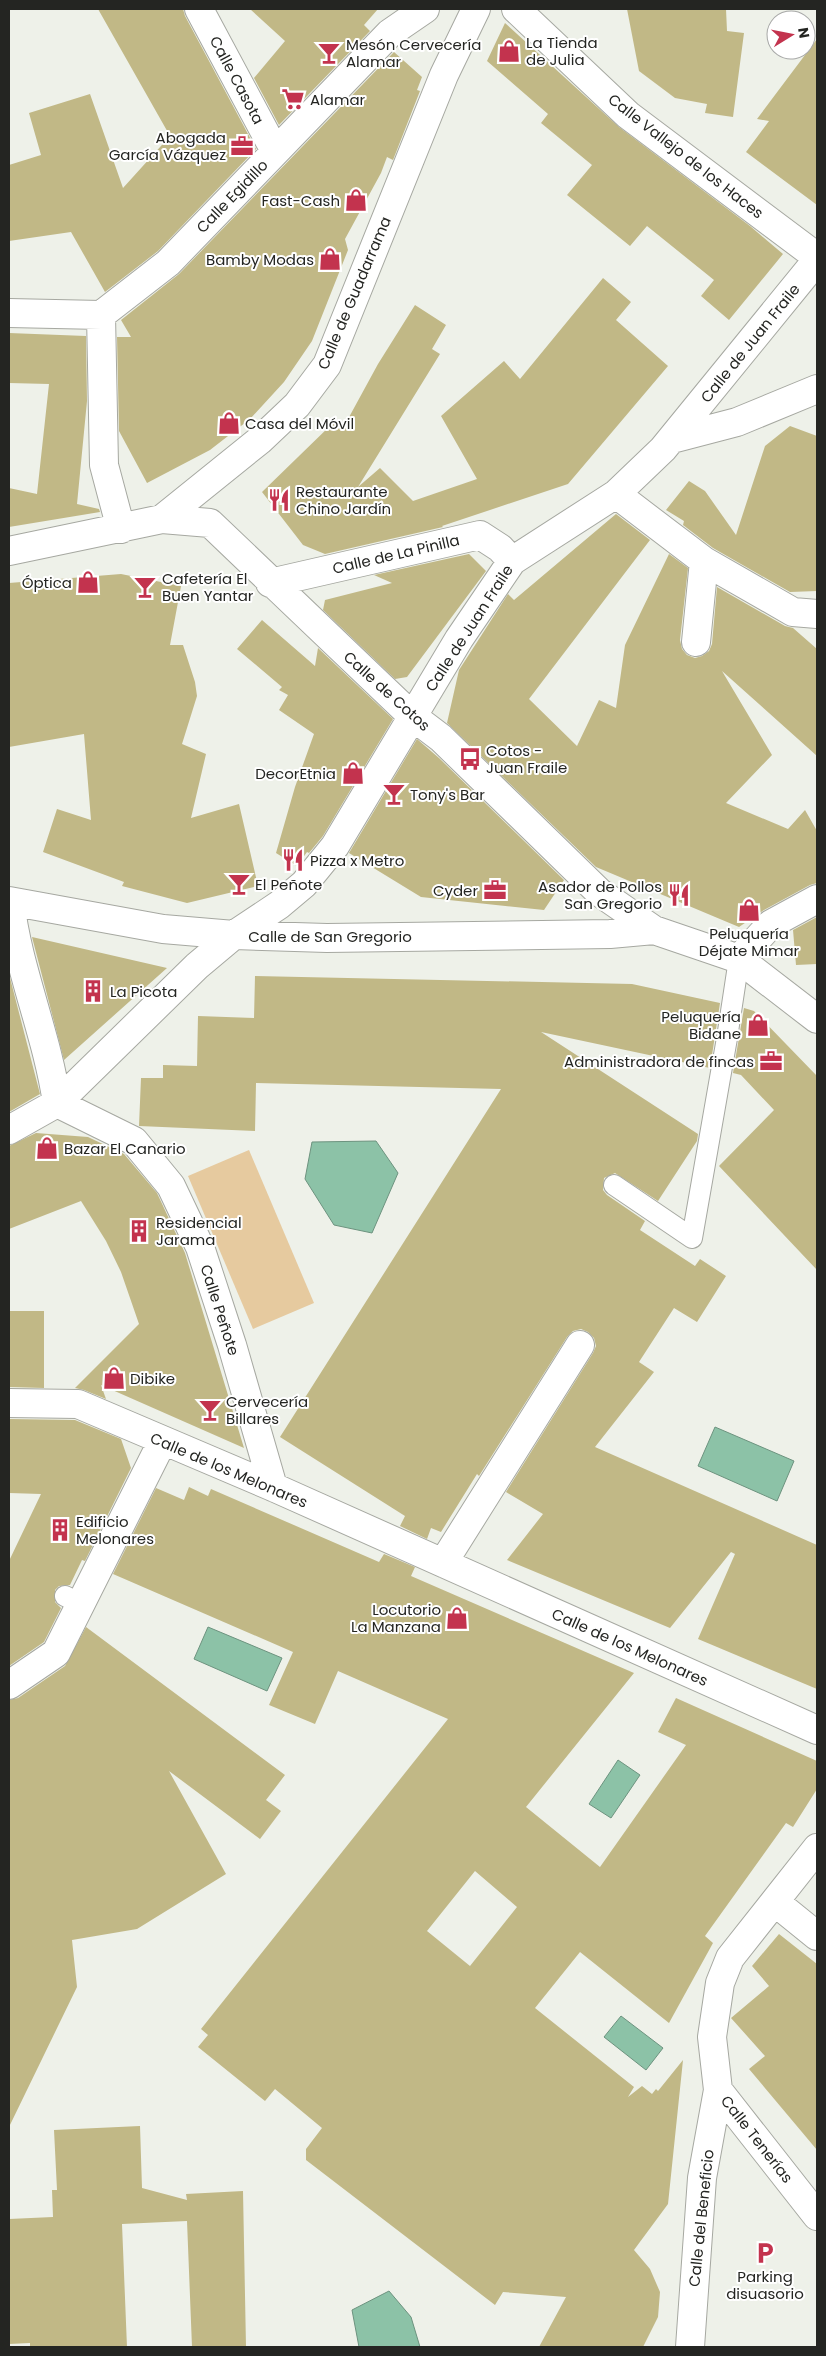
<svg xmlns="http://www.w3.org/2000/svg" width="826" height="2356" viewBox="0 0 826 2356" font-family="Poppins,sans-serif">
  <rect width="100%" height="100%" fill="#eef1e9"/>
  <path fill="#e6ca9f" d="M249 1150 314 1303 253 1329 188 1176Z"/>
  <path fill="#8cc2a7" stroke="#6d937f" d="M376 1141 398 1173 372 1233 334 1225 305 1179 312 1142Z
    M715 1427 794 1461 777 1501 698 1466Z
    M208 1627 282 1658 267 1691 194 1659Z
    M618 1760 640 1775 611 1818 589 1804Z
    M621 2016 663 2048 646 2070 604 2037Z
    M389 2291 411 2317 420 2347H359L352 2310Z"/>
  <path fill="#c1b886" fill-rule="evenodd" d="M98 9H183L185 16 256 149 158 251 105 292 71 232 9 241V165L41 155 29 113 90 94 123 188 170 136Z
    M250 9H378L364 25 370 31 279 125 254 78 285 41Z
    M627 9H726L727 31 744 33 733 117 705 113 707 104 675 98 639 71Z
    M505 23 619 127 750 226 783 254 729 320 701 296 714 280 647 226 630 246 567 195 592 165 541 123 548 114 487 61Z
    M817 39V205L746 152 769 121 757 119Z
    M394 52 422 77 417 90 420 91 393 160 387 157 381 173 345 239 348 250 312 341 284 382 250 419 210 450 147 483 119 431 117 337H131L121 320 179 274Z
    M603 278 631 302 616 320 668 366 568 484 442 526 443 527 325 554 303 545 262 492 334 422 342 430 378 364 415 305 446 325 432 349 440 354 358 487 380 468 413 501 477 479 441 416 504 361 520 379Z
    M9 333 86 336 87 401 77 504 99 509 100 512 9 527V488L37 494 49 384 9 383Z
    M790 426 817 436V591L790 592 713 548 683 525 684 521 666 510 689 481 705 491 736 535 765 446Z
    M616 514 650 540 529 699 577 746 599 700 616 708 625 645 669 554 688 568 680 640 682 649 687 655 695 658 702 656 709 651 712 644 717 587 785 626 793 628 817 649V756L722 671 772 755 726 803 788 829 805 810 817 831V883L810 885 764 910 739 927 596 867 447 723 459 670 508 594 514 600Z
    M469 554 486 571 407 677 395 679 323 610 325 600 392 583 374 575Z
    M121 574 181 586 170 645H183L195 682 197 696 182 744 206 754 191 818 239 804 258 886 187 903 122 886 124 882 43 852 57 809 91 820 84 734 9 747V583Z
    M262 620 315 666 318 648 393 719 323 836 309 853 307 852 297 866 276 853 295 787 314 734 279 710 288 695 279 690 282 687 237 649Z
    M417 739 439 758 564 880 544 910 421 897 349 853Z
    M817 917V964L796 965 793 930Z
    M32 937 167 968 64 1060Z
    M9 974 40 1094 9 1112Z
    M255 976 632 984 720 1003 710 1068 541 1032 698 1134 697 1141 658 1201 615 1173 604 1178 603 1190 607 1195 645 1221 640 1230 695 1266 700 1259 726 1276 697 1322 674 1308 639 1362 654 1372 595 1447 817 1545V1689L698 1639 735 1554 731 1552 670 1628 507 1560 543 1514 506 1492 593 1353 596 1346 594 1338 588 1332 581 1329 573 1331 567 1337 479 1476 477 1474 441 1532 431 1528 427 1539 400 1526 405 1516 280 1437 501 1089 256 1083 255 1131 139 1126 141 1078H163V1065L197 1066 198 1016 254 1018Z
    M744 1008 754 1011 817 1076V1270L719 1166 774 1110 741 1075 733 1073Z
    M36 1133 88 1137 124 1154 157 1193 185 1253 244 1448 101 1385 106 1399 84 1390 75 1388 139 1324 121 1272 106 1241 81 1201 9 1229V1146Z
    M9 1311H44V1388L9 1387Z
    M9 1419 75 1420 121 1439 131 1468 85 1561 82 1560 70 1585 59 1586 55 1590V1602L61 1608 44 1642 9 1666V1561L41 1494 9 1493Z
    M189 1487 208 1496 211 1489 379 1562 384 1554 415 1567 411 1576 634 1673 526 1807 600 1867 686 1745 658 1732 676 1698 817 1761V1789L793 1827 786 1823 705 1936 713 1943 669 2023 580 1952 535 2008 634 2087 628 2097 642 2086 652 2094 656 2089 658 2091 683 2060 668 2204 634 2250 650 2269 660 2292 658 2317 643 2347H539L566 2297 503 2292 495 2305 306 2160V2149L322 2128 275 2089 265 2101 198 2047 208 2035 201 2029 448 1719 338 1671 315 1724 269 1705 293 1652 113 1574 156 1488 184 1500ZM475 1871 517 1907 470 1966 427 1931Z
    M86 1627 285 1775 266 1800 281 1811 260 1839 169 1771 226 1874 137 1929 72 1940 77 1987 9 2127V1700L18 1698 65 1666Z
    M779 1934 817 1964V2150L749 2069 765 2056 731 2018 769 1986 752 1966Z
    M140 2126 142 2188 187 2200 186 2194 243 2191 246 2347H192L187 2221 122 2224 127 2347H30V2343L9 2344V2219L53 2217 52 2190H57L54 2130Z"/>
  <g fill="none" stroke-linecap="round" stroke-linejoin="round">
    <defs>
      <path id="lane" d="M614 1185 692 1238 727 1038 739 959
        M65 1596 81 1604"/>
      <path id="street" d="M199 9 275 151
        M516 9 628 115 817 257
        M9 313 101 315 168 263 390 33 425 9
        M101 315 104 465 121 529
        M672 439 737 422 817 389
        M616 494 704 561 793 612 817 614
        M162 519 210 523 412 716 441 738 599 892 654 930 739 959 817 1019
        M9 551 162 519 260 440 297 405 327 365 444 75 476 9
        M270 583 480 535 500 548 512 561
        M696 642 704 561
        M9 901 163 929 234 935 327 938 610 934 654 930
        M10 902C18 970 47 1034 57 1103L134 1141 171 1186 200 1247 232 1345 273 1487
        M739 959 771 924 817 899
        M9 1130 57 1103 197 966 234 935 279 905 304 884 335 846 459 639 512 561 616 494 663 449 817 260
        M9 1403 78 1404 273 1487 817 1730
        M443 1563 580 1345
        M9 1685 56 1653 162 1442
        M817 1848 730 1958 720 1983 712 2037 718 2090 817 2216
        M775 1902 817 1936
        M690 2347 702 2178 718 2090"/>
    </defs>
    <use href="#lane" stroke="#a6a8a1" stroke-width="22"/>
    <use href="#street" stroke="#a6a8a1" stroke-width="30"/>
    <use href="#lane" stroke="#fff" stroke-width="20"/>
    <use href="#street" stroke="#fff" stroke-width="28"/>
  </g>
  <defs>
    <symbol id="shop-bare" viewBox="-9 -9 18 18"><path d="M-5-2.5h2.3a2.7 3.5 0 0 1 5.4 0H5L5.5 6h-11ZM-1.5-2.5h3a1.5 2.3 0 0 0-3 0Z" fill="#c3334e" stroke="#fff" stroke-width="2.5" paint-order="stroke"/></symbol>
    <symbol id="bar-bare" viewBox="-9 -9 18 18"><path d="M-6-5H6L.8 .8V4.5H3.5V6h-7V4.5H-.8V.8Z" fill="#c3334e" stroke="#fff" stroke-width="2.5" paint-order="stroke"/></symbol>
    <symbol id="supermarket-bare" viewBox="-9 -9 18 18"><path d="M-6-5.5h2.5l.6 2H6L4.5 2H-2.5L-4.4-4H-6ZM-1.5 3.2a1.3 1.3 0 1 0 .1 0ZM3 3.2a1.3 1.3 0 1 0 .1 0Z" fill="#c3334e" stroke="#fff" stroke-width="2.5" paint-order="stroke"/></symbol>
    <symbol id="office-bare" viewBox="-9 -9 18 18"><path d="M-6-3h4V-5.5h4V-3h4V5H-6ZM-1-4.5V-3h2v-1.5ZM-6 0V1H6V0Z" fill="#c3334e" stroke="#fff" stroke-width="2.5" paint-order="stroke"/></symbol>
    <symbol id="restaurant-bare" viewBox="-9 -9 18 18"><path d="M-5-6h1v4h1v-4h1v4h1v-4h1v5L-1.5 .5V6h-2V.5L-5-1ZM5-6V6H3V1.5H1.5Q1.5-4 5-6Z" fill="#c3334e" stroke="#fff" stroke-width="2.5" paint-order="stroke"/></symbol>
    <symbol id="bus-bare" viewBox="-9 -9 18 18"><path d="M-5-6H5V4H4V6H2V4H-2V6H-4V4H-5ZM-3.5-4V0h7V-4ZM-3.5 1.2v1.5H-2V1.2ZM2 1.2v1.5H3.5V1.2Z" fill="#c3334e" stroke="#fff" stroke-width="2.5" paint-order="stroke"/></symbol>
    <symbol id="building-bare" viewBox="-9 -9 18 18"><path d="M-4-6H4V6H1V3H-1V6H-4ZM-2.5-4.3h1.7v1.8h-1.7ZM.8-4.3h1.7v1.8H.8ZM-2.5-1h1.7V.8h-1.7ZM.8-1h1.7V.8H.8Z" fill="#c3334e" stroke="#fff" stroke-width="2.5" paint-order="stroke"/></symbol>
    <symbol id="parking-bare" viewBox="-9 -9 18 18"><path d="M-3.5-5.5H1a3.5 3.5 0 0 1 0 7H-1V5.5H-3.5ZM-1-3.4V-.6H.8a1.4 1.4 0 0 0 0-2.8Z" fill="#c3334e" stroke="#fff" stroke-width="2.5" paint-order="stroke"/></symbol>
  </defs>
  <g fill-rule="evenodd">
    <use href="#shop-bare" x="493" y="35" width="32" height="32"/>
    <use href="#bar-bare" x="313" y="37" width="32" height="32"/>
    <use href="#supermarket-bare" x="277" y="83" width="32" height="32"/>
    <use href="#office-bare" x="226" y="130" width="32" height="32"/>
    <use href="#shop-bare" x="340" y="184" width="32" height="32"/>
    <use href="#shop-bare" x="314" y="243" width="32" height="32"/>
    <use href="#shop-bare" x="213" y="407" width="32" height="32"/>
    <use href="#restaurant-bare" x="263" y="484" width="32" height="32"/>
    <use href="#shop-bare" x="72" y="566" width="32" height="32"/>
    <use href="#bar-bare" x="129" y="571" width="32" height="32"/>
    <use href="#bus-bare" x="454" y="743" width="32" height="32"/>
    <use href="#shop-bare" x="337" y="757" width="32" height="32"/>
    <use href="#bar-bare" x="378" y="778" width="32" height="32"/>
    <use href="#restaurant-bare" x="277" y="844" width="32" height="32"/>
    <use href="#bar-bare" x="223" y="868" width="32" height="32"/>
    <use href="#office-bare" x="479" y="874" width="32" height="32"/>
    <use href="#restaurant-bare" x="663" y="879" width="32" height="32"/>
    <use href="#shop-bare" x="733" y="894" width="32" height="32"/>
    <use href="#building-bare" x="77" y="975" width="32" height="32"/>
    <use href="#shop-bare" x="742" y="1009" width="32" height="32"/>
    <use href="#office-bare" x="755" y="1045" width="32" height="32"/>
    <use href="#shop-bare" x="31" y="1132" width="32" height="32"/>
    <use href="#building-bare" x="123" y="1215" width="32" height="32"/>
    <use href="#shop-bare" x="98" y="1362" width="32" height="32"/>
    <use href="#bar-bare" x="194" y="1394" width="32" height="32"/>
    <use href="#building-bare" x="44" y="1514" width="32" height="32"/>
    <use href="#shop-bare" x="441" y="1602" width="32" height="32"/>
    <use href="#parking-bare" x="749" y="2237" width="32" height="32"/>
  </g>
  <g text-anchor="middle" dominant-baseline="central" stroke-width="4" stroke-linejoin="round" paint-order="stroke">
    <g font-size="15" fill="#242522" stroke="#fff" text-anchor="start">
      <text x="526" y="42">La Tienda<tspan x="526" dy="17">de Julia</tspan></text>
      <text x="346" y="44">Mesón Cervecería<tspan x="346" dy="17">Alamar</tspan></text>
      <text x="310" y="99">Alamar</text>
      <text x="226" y="137" text-anchor="end">Abogada<tspan x="226" dy="17">García Vázquez</tspan></text>
      <text x="340" y="200" text-anchor="end">Fast-Cash</text>
      <text x="314" y="259" text-anchor="end">Bamby Modas</text>
      <text x="245" y="423">Casa del Móvil</text>
      <text x="296" y="491">Restaurante<tspan x="296" dy="17">Chino Jardín</tspan></text>
      <text x="162" y="578">Cafetería El<tspan x="162" dy="17">Buen Yantar</tspan></text>
      <text x="72" y="582" text-anchor="end">Óptica</text>
      <text x="486" y="750">Cotos -<tspan x="486" dy="17">Juan Fraile</tspan></text>
      <text x="336" y="773" text-anchor="end">DecorEtnia</text>
      <text x="410" y="794">Tony's Bar</text>
      <text x="310" y="860">Pizza x Metro</text>
      <text x="255" y="884">El Peñote</text>
      <text x="662" y="886" text-anchor="end">Asador de Pollos<tspan x="662" dy="17">San Gregorio</tspan></text>
      <text x="478" y="890" text-anchor="end">Cyder</text>
      <text x="749" y="933" text-anchor="middle">Peluquería<tspan x="749" dy="17">Déjate Mimar</tspan></text>
      <text x="110" y="991">La Picota</text>
      <text x="741" y="1016" text-anchor="end">Peluquería<tspan x="741" dy="17">Bidane</tspan></text>
      <text x="754" y="1061" text-anchor="end">Administradora de fincas</text>
      <text x="64" y="1148">Bazar El Canario</text>
      <text x="156" y="1222">Residencial<tspan x="156" dy="17">Jarama</tspan></text>
      <text x="130" y="1378">Dibike</text>
      <text x="226" y="1401">Cervecería<tspan x="226" dy="17">Billares</tspan></text>
      <text x="76" y="1521">Edificio<tspan x="76" dy="17">Melonares</tspan></text>
      <text x="441" y="1609" text-anchor="end">Locutorio<tspan x="441" dy="17">La Manzana</tspan></text>
      <text x="765" y="2276" text-anchor="middle">Parking<tspan x="765" dy="17">disuasorio</tspan></text>
    </g>
    <g font-size="15" fill="#242522" stroke="#fff">
      <text transform="translate(237 80) rotate(62)">Calle Casota</text>
      <text transform="translate(686 156) rotate(38)">Calle Vallejo de los Haces</text>
      <text transform="translate(232 196) rotate(-46)">Calle Egidillo</text>
      <text transform="translate(354 293) rotate(-67)">Calle de Guadarrama</text>
      <text transform="translate(750 343) rotate(-51)">Calle de Juan Fraile</text>
      <text transform="translate(396 554) rotate(-13)">Calle de La Pinilla</text>
      <text transform="translate(469 628) rotate(-57)">Calle de Juan Fraile</text>
      <text transform="translate(387 691) rotate(42)">Calle de Cotos</text>
      <text x="330" y="936">Calle de San Gregorio</text>
      <text transform="translate(220 1310) rotate(72)">Calle Peñote</text>
      <text transform="translate(229 1470) rotate(23)">Calle de los Melonares</text>
      <text transform="translate(630 1647) rotate(24)">Calle de los Melonares</text>
      <text transform="translate(757 2139) rotate(52)">Calle Tenerías</text>
      <text transform="translate(701 2218) rotate(-84)">Calle del Beneficio</text>
    </g>
  </g>
  <rect width="826" height="2356" fill="none" stroke="#242522" stroke-width="20"/>
  <g transform="translate(791 35) rotate(80)"><circle r="24" fill="#ffffff" stroke="#a7a8a7"/>
  <path d="M0-4L9 19L0 12L-9 19Z" fill="#c3334e"/>
  <text y="-8" font-size="14" font-weight="bold" text-anchor="middle" fill="#242522">N</text>
  </g>
</svg>
